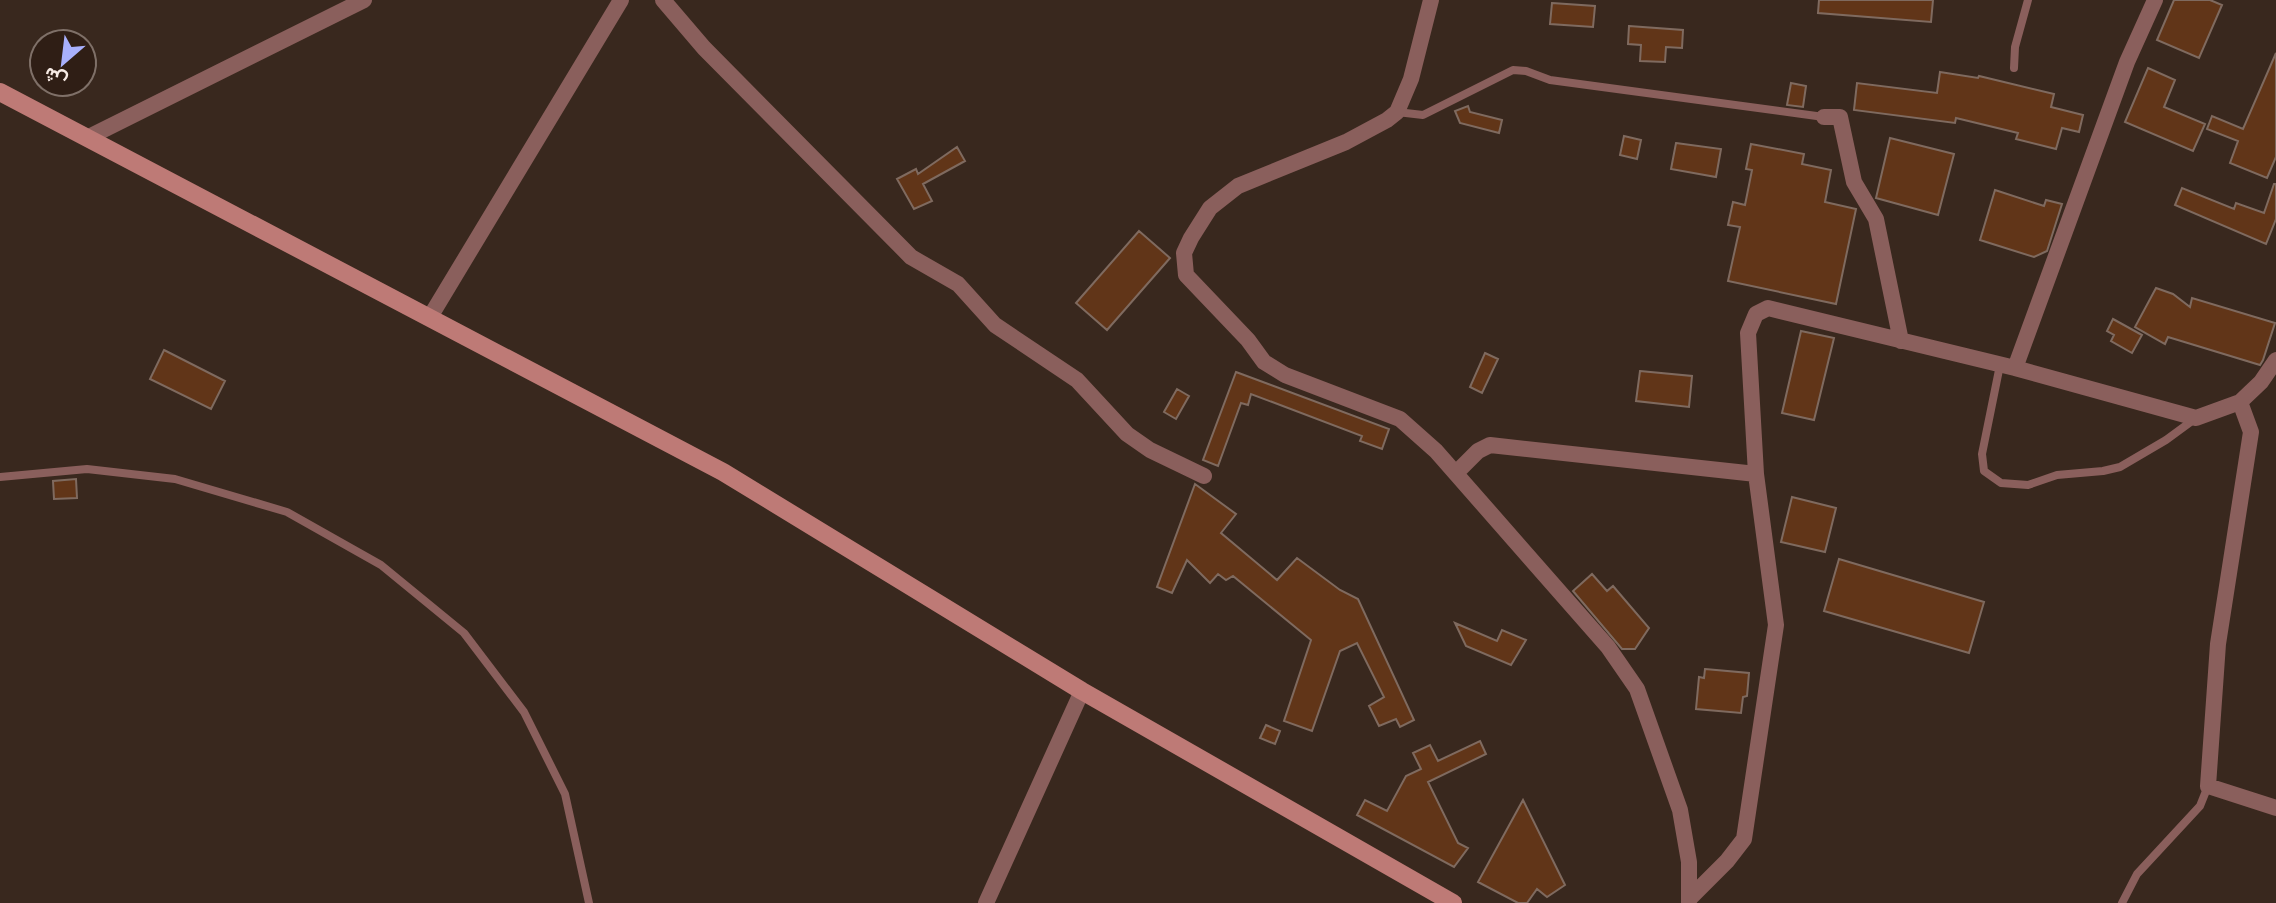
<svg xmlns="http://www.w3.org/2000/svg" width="2276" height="903" viewBox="0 0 2276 903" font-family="Signika,Vazirmatn,sans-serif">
  <rect width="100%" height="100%" fill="#39281e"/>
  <path fill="#613518" stroke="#7f6a5f" stroke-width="2" d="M1819 0H1933L1931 22 1818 13Z
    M2174 0H2210L2222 5 2199 58 2157 40Z
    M1552 3 1595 6 1593 27 1550 24Z
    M1629 26 1683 30 1682 48 1666 47 1665 62 1640 61 1641 45 1628 44Z
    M2276 53V157L2267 178 2230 163 2238 141 2207 129 2212 116 2243 129Z
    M2148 68 2175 80 2164 107 2205 124 2193 151 2125 122Z
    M1940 72 1978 78 1979 76 2054 94 2051 107 2083 115 2079 132 2062 128 2056 149 2016 139 2018 133 1956 118 1955 123 1854 110 1857 83 1937 93Z
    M1791 83 1806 86 1803 107 1787 105Z
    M1468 106 1470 112 1502 120 1499 133 1460 123 1455 111Z
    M1624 136 1641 140 1637 159 1620 155Z
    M1890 138 1954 154 1938 215 1876 198Z
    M1676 143 1721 149 1716 177 1671 169Z
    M1751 144 1804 154 1802 164 1831 170 1825 202 1856 209 1836 304 1728 281 1740 227 1728 225 1733 202 1745 205 1752 170 1746 169Z
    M957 147 965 161 923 184 932 201 914 209 897 179 916 169 918 174Z
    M2274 184H2276V219L2266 244 2175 205 2182 188 2234 209 2236 203 2264 213Z
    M1995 190 2044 206 2046 200 2062 204 2047 251 2034 257 1980 240Z
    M1139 231 1170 258 1107 330 1076 303Z
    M2156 288 2173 294 2190 307 2192 298 2275 323 2263 360 2260 365 2168 337 2165 344 2135 327Z
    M2113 319 2142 335 2132 353 2111 341 2114 335 2107 331Z
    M1801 331 1834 338 1814 420 1782 413Z
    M164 350 225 381 211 409 150 379Z
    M1485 353 1498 359 1482 393 1470 387Z
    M1640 371 1692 376 1689 407 1636 401Z
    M1236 372 1389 429 1382 449 1360 441 1362 436 1251 394 1248 405 1241 403 1218 466 1203 460Z
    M1177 389 1189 396 1176 419 1164 412Z
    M76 479 77 498 54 499 53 481Z
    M1195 484 1236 514 1221 533 1277 580 1297 558 1340 590 1358 599 1414 720 1400 727 1396 719 1379 726 1369 706 1384 697 1357 643 1340 651 1312 731 1284 721 1311 640 1233 576 1226 580 1218 574 1210 583 1187 560 1172 593 1157 587Z
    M1792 497 1836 508 1825 552 1781 542Z
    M1839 559 1984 602 1969 653 1824 611Z
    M1592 574 1607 591 1613 586 1649 628 1635 649H1622L1573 591Z
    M1455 623 1497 641 1502 630 1526 640 1511 665 1466 646Z
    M1705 669 1749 673 1747 696 1743 697 1741 713 1696 709 1699 677 1704 678Z
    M1266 725 1280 731 1275 744 1260 738Z
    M1480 741 1486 754 1428 782 1458 843 1468 848 1454 867 1357 815 1365 800 1387 811 1406 776 1421 769 1413 753 1430 745 1438 761Z
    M1523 800 1565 885 1547 897 1537 889 1527 903H1518L1478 882Z"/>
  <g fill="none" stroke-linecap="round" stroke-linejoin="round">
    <path stroke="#8a5f5c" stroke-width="8" d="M2014 68 2015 47 2028 0
      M1397 112 1423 115 1513 70 1526 71 1550 80 1824 117
      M2000 365 1982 454 1984 471 2001 483 2028 485 2057 475 2103 471 2120 467 2166 440 2196 418
      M0 477 87 469 175 479 287 512 381 565 464 633 524 712 565 794 589 903
      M2122 903 2137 874 2200 806 2208 786"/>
    <path stroke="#8a5f5c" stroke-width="16" d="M663 0 704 48 911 257 958 284 995 325 1077 380 1127 434 1150 450 1204 476
      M1431 0 1411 79 1397 112 1387 120 1346 142 1238 186 1210 208 1191 238 1184 253 1186 275 1248 340 1264 362 1285 375 1400 419 1436 451 1608 647 1637 689 1680 810 1689 862V903
      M1824 117H1840L1854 182 1876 219 1901 341
      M87 138 364 0
      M430 317 621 0
      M2276 360 2261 382 2240 402 2251 432 2218 644 2208 786 2276 808
      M2015 368 2127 62 2155 0
      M1456 473 1478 451 1490 445 1756 474
      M1691 897 1727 861 1744 839 1776 625 1756 474 1748 333 1756 314 1768 308 2015 368 2196 418 2240 402
      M986 903 1082 691"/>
    <path stroke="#be7a76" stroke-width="18" d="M0 92 723 472 1082 691 1453 903"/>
  </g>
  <g transform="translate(63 63) rotate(208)"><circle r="33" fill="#2f1e15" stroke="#7f7068" stroke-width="2"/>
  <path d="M0-5L12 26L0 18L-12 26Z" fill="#a8b0fc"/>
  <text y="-10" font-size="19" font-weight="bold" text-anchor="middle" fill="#f7ebe5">ش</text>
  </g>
</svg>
